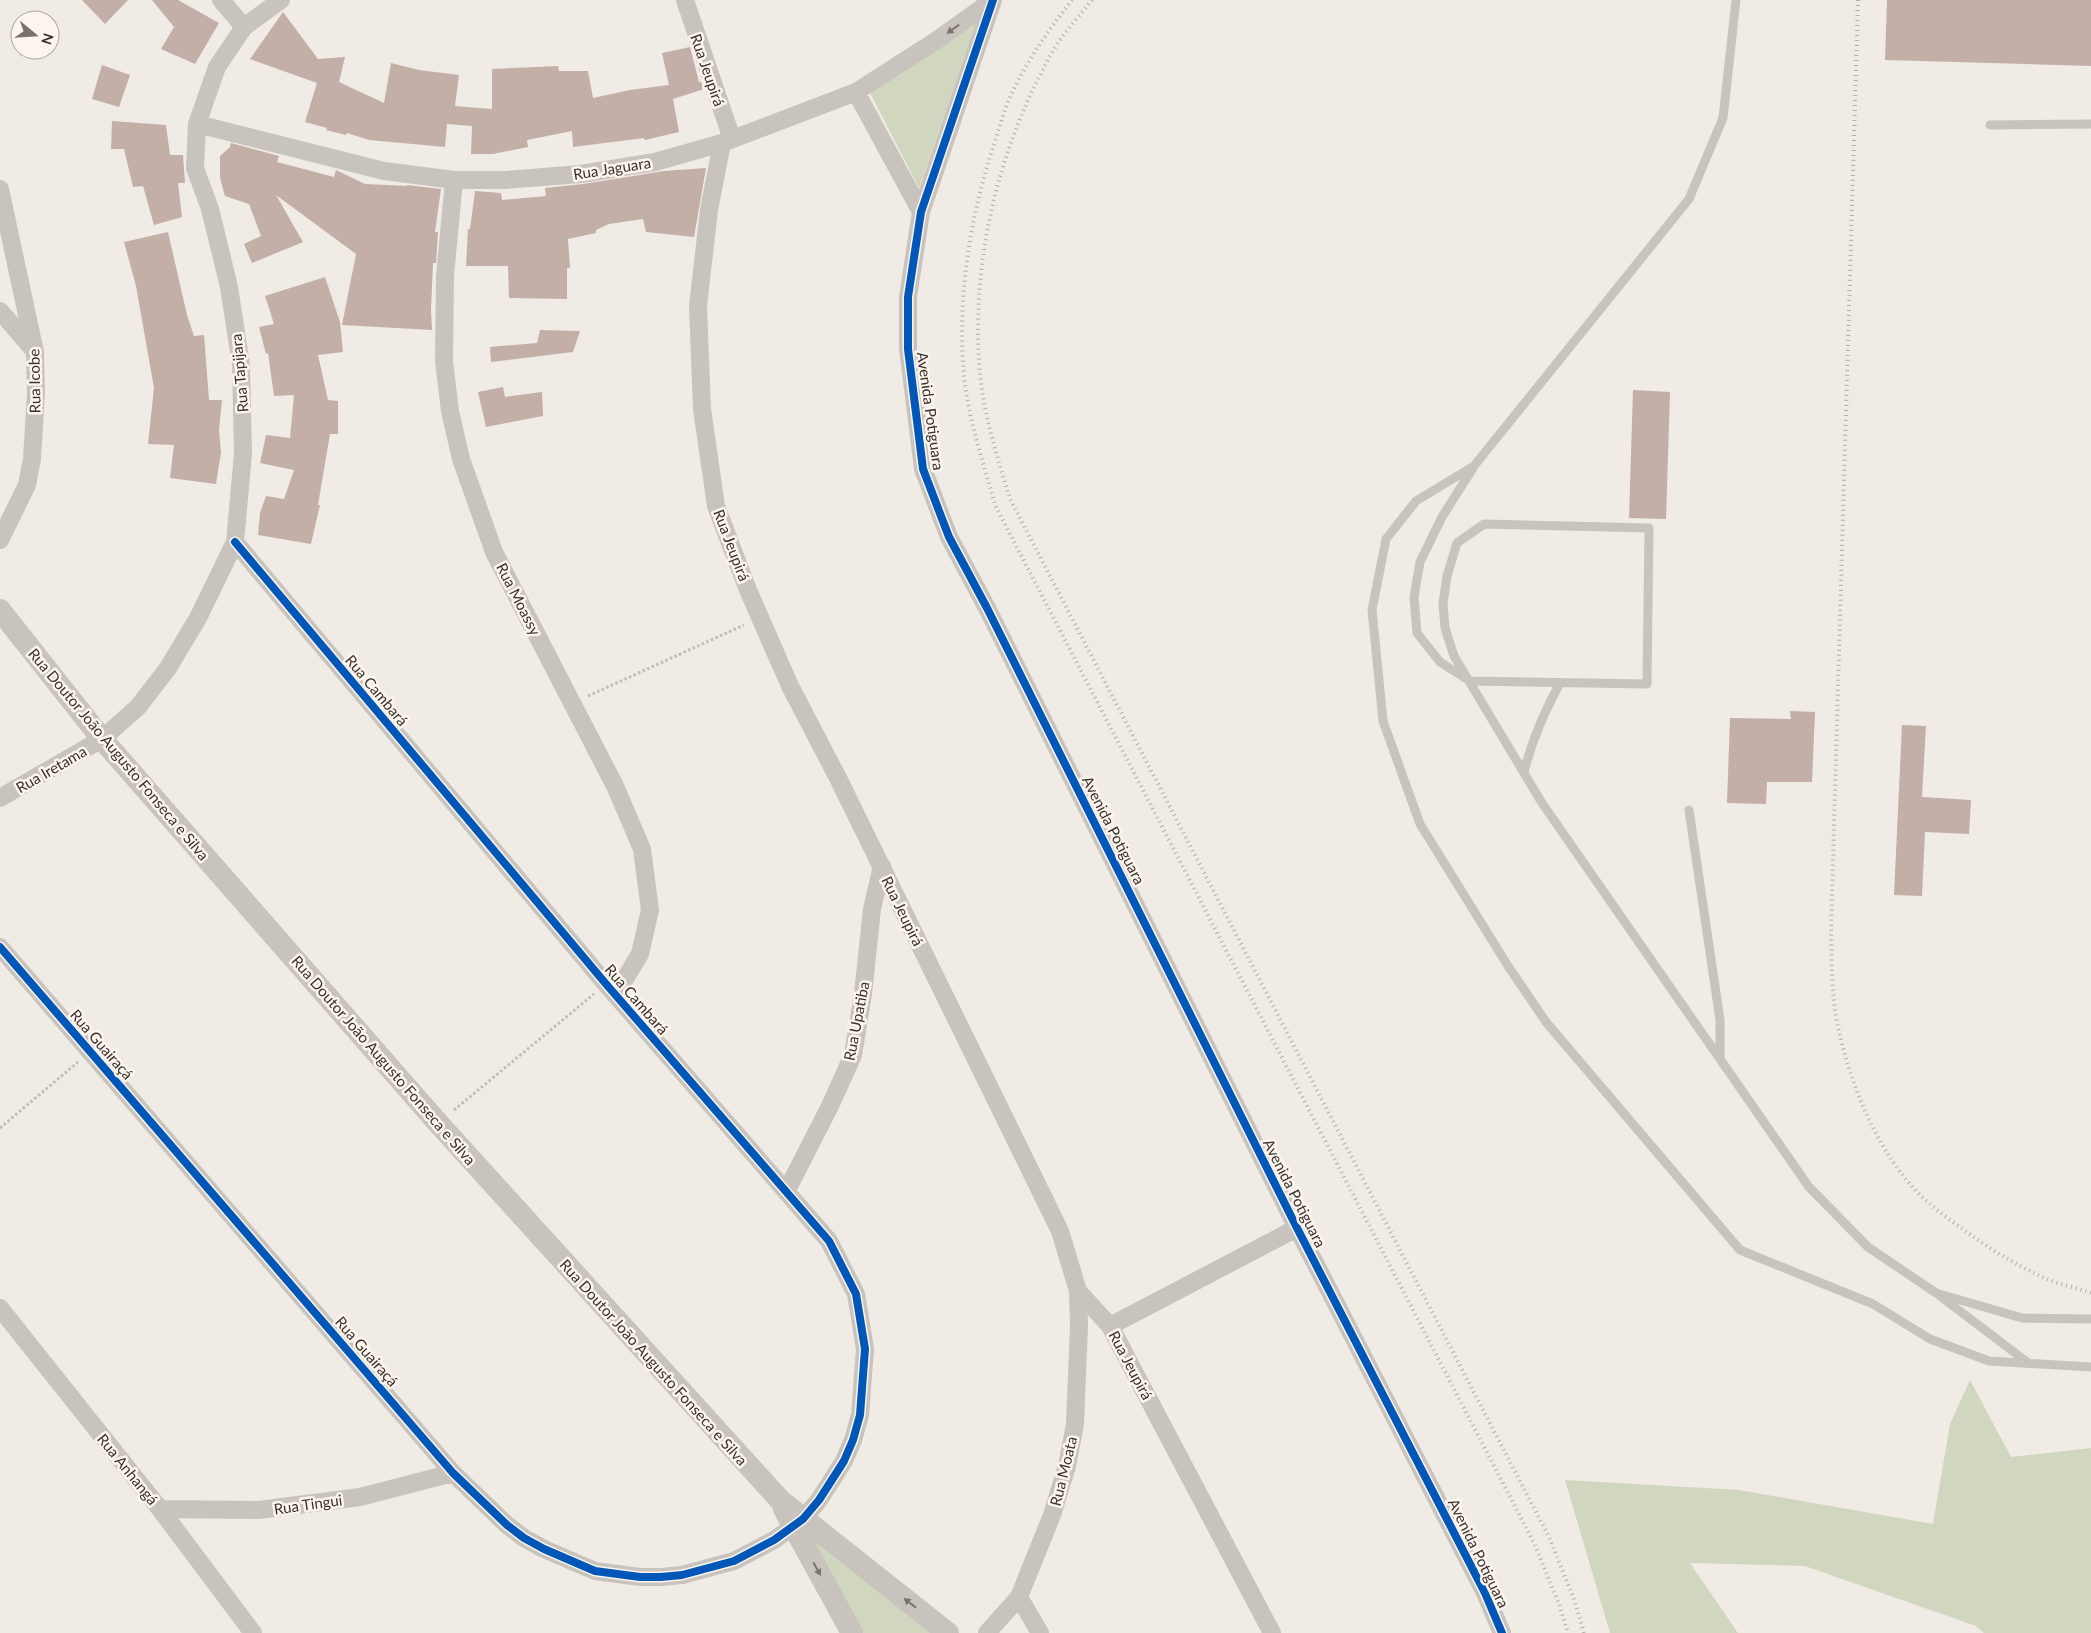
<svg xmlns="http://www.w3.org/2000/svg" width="2091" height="1633" viewBox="0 0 2091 1633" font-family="Lato,sans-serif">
  <rect width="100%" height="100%" fill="#f0ebe5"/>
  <path fill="#d1d6bf" d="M976 22 919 188 869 91Z
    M1970 1380 2011 1457 2091 1448V1633H1984L1976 1626 1805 1566 1690 1563 1738 1633H1610L1565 1480 1739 1490 1933 1524 1950 1424Z
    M806 1529 945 1633H861Z"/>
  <path fill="#c3afa7" d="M82 0H128L105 24Z
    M152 0H178L219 23 195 64 161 49 174 27Z
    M1887 0H2091V66L1885 60Z
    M283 12 318 59 345 57 339 82 384 103 391 63 419 70 459 75 455 106 492 109V69L558 66 559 71H588L593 98 630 90 669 85 662 53 690 47 699 82H701L704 89 673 99 679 132 645 140 644 138 573 147 572 131 527 140 528 147 493 154H471L472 126 447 124 445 147 369 140 347 133 346 135 326 130 327 128 305 122 317 83 250 59Z
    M102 65 130 75 119 107 92 99Z
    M112 121 166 125 170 155H183L185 183H178L182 217 154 225 143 186 133 187 124 149H111Z
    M231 143 279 156 277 162 334 177 336 170 365 184 407 186V185L441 189 435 232H438L436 263H433L431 310 432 330 342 325 356 254 276 195 303 242 252 263 244 244 261 236 249 204 225 196 220 178V156L230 147Z
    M706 168 694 237 646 232 643 219 609 224 596 230V233L568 239 570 268H567V299L509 298 508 266H466L468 229H470L475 191 501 193 502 200 546 196 545 188 583 184 664 171Z
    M168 232 187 315 194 336 204 335 209 400H222L219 430 221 452 216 484 170 478 174 445 148 444 154 388 136 286 124 242Z
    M325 277 340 322 343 352 318 355 328 400 338 401V434H330L318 505H320L311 544 258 535 260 513 266 496 284 499 294 470 260 463 266 435 290 438 294 395 274 396 268 353 266 354 259 327 274 324 265 296Z
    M540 330 580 331 573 352 491 362 490 347 537 343Z
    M503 387 505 397 542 392 543 416 486 427 478 392Z
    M1633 390 1670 392 1666 519 1629 518Z
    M1790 711 1815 712 1812 782H1767L1766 804 1727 803 1730 718 1791 719Z
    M1902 725 1926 726 1922 797 1971 800 1969 834 1925 832 1922 896 1894 895Z"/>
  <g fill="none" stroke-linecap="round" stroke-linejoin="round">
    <path stroke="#c2bbb6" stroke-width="3" stroke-dasharray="2.5 2.5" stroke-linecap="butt" d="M588 696 744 625
      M454 1110 594 994
      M0 1128 78 1062"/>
    <path stroke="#c9c3be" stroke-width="9" d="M1736 0 1723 118 1689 199 1474 466 1416 501 1386 539 1372 610 1383 721 1420 824 1508 966 1546 1022 1740 1250 1873 1304 1930 1339 1989 1361 2091 1367
      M1990 125 2091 124
      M1473 468 1442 517 1420 562 1414 597 1417 633 1440 662 1470 681 1647 684 1649 528 1484 524 1457 543 1447 576 1443 603 1445 628 1454 656 1542 803 1809 1187 1868 1247 1936 1293 2022 1318 2091 1319
      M1524 772C1532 740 1544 712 1560 683
      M1689 810 1720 1020V1059
      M1940 1296 2027 1362"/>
    <path stroke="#c9c3be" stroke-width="18" d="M221 0 244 27
      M685 0 732 139
      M993 0 921 212 908 297V349L923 469 949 537 987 608 1297 1228 1485 1593 1502 1633
      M856 92 921 212
      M197 124 384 171 454 180H506L581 174 655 162 722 143 856 92 937 40 993 0
      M722 143 709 210 698 306 702 409 716 506 748 590 790 686 838 778 1060 1231 1078 1291 1110 1326 1272 1633
      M454 180 445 276 444 361 450 411 461 459 494 552 615 786 642 849 650 910 640 954 615 995
      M0 189 35 352 36 393 32 459 27 485 0 540
      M0 311 33 349
      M0 798 102 739 138 707 168 668 198 618 235 542 243 454 241 365 229 287 210 209 195 168 197 124 217 67 244 27 281 0
      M0 947 453 1473 507 1525 524 1538 544 1549 595 1571 640 1577H661L682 1575 734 1561 774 1540 803 1519 819 1500 844 1461 853 1440 860 1415 865 1349 856 1294 829 1241 606 984 235 542
      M786 1192 830 1106 853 1055 863 994 872 909 882 866
      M0 1308 160 1509 253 1633
      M1110 1326 1297 1228
      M160 1509 259 1510 360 1497 453 1473
      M1019 1597 1040 1633
      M987 1633 1019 1597 1052 1515 1067 1466 1075 1424 1079 1326 1078 1291"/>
    <path stroke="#c9c3be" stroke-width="22" d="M0 610 102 739 438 1123 780 1500 948 1633
      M784 1509 852 1633"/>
    <path stroke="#b1aca8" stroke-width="4" stroke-dasharray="1 4" stroke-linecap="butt" d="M1072 0C1047 32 1024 65 1008 102 1003 114 1000 126 996 138 970 215 957 296 964 376 968 418 984 465 995 505L1534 1543 1559 1604 1568 1633
      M1092 0C1079 17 1063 33 1053 51 998 147 970 264 980 374 984 417 998 459 1010 499L1549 1537 1574 1599 1584 1633
      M1858 0 1831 928C1832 961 1831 995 1838 1027 1851 1086 1876 1149 1918 1193 1935 1210 1956 1224 1975 1238 1998 1254 2022 1268 2047 1279 2061 1285 2077 1288 2091 1293"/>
    <defs>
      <path id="cycleway" d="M993 0 921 212 908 297V349L923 469 949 537 987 608 1297 1228 1485 1593 1502 1633
        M0 947 453 1473 507 1525 524 1538 544 1549 595 1571 640 1577H661L682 1575 734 1561 774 1540 803 1519 819 1500 844 1461 853 1440 860 1415 865 1349 856 1294 829 1241 606 984 235 542"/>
    </defs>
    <use href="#cycleway" stroke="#fbf5ee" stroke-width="11"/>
    <use href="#cycleway" stroke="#0057b8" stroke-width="8"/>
  </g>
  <defs><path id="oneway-solid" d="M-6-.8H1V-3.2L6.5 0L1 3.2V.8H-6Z" transform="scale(1.25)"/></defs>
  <g fill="#7b726d">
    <use href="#oneway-solid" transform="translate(953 29) rotate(144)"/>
    <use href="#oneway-solid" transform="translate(817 1569) rotate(61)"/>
    <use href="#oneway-solid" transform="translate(910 1603) rotate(-142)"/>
  </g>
  <g text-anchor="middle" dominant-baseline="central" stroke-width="5" stroke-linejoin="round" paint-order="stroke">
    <g font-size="15" fill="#3b302b" stroke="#fbf5ee">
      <text transform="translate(708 70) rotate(71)">Rua Jeupirá</text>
      <text transform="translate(612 168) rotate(-9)">Rua Jaguara</text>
      <text transform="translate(239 373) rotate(-95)">Rua Tapijara</text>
      <text transform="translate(34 381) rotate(-91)">Rua Icobe</text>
      <text transform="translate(931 411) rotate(82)">Avenida Potiguara</text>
      <text transform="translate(732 545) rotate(69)">Rua Jeupirá</text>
      <text transform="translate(519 599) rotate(63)">Rua Moassy</text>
      <text transform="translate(377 690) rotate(50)">Rua Cambará</text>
      <text transform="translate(119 754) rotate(50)">Rua Doutor João Augusto Fonseca e Silva</text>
      <text transform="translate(51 769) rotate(-30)">Rua Iretama</text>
      <text transform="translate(1114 830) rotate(63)">Avenida Potiguara</text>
      <text transform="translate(903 911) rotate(64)">Rua Jeupirá</text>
      <text transform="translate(637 999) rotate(49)">Rua Cambará</text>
      <text transform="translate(856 1021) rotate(-79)">Rua Upatiba</text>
      <text transform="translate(102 1044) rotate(49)">Rua Guairaçá</text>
      <text transform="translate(384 1060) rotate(49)">Rua Doutor João Augusto Fonseca e Silva</text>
      <text transform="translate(1295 1193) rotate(63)">Avenida Potiguara</text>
      <text transform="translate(367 1351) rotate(49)">Rua Guairaçá</text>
      <text transform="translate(654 1362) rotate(48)">Rua Doutor João Augusto Fonseca e Silva</text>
      <text transform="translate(1131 1365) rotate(62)">Rua Jeupirá</text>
      <text transform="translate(128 1469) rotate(51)">Rua Anhangá</text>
      <text transform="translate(1063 1471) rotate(-76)">Rua Moata</text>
      <text transform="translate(308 1504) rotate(-8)">Rua Tingui</text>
      <text transform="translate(1479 1553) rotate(64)">Avenida Potiguara</text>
    </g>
  </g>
  <g transform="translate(35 35) rotate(108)"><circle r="24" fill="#fbf5ee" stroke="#aea6a0"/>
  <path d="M0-4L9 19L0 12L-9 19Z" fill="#7a716c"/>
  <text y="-8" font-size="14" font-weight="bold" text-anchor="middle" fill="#3b302b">N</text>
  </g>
</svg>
